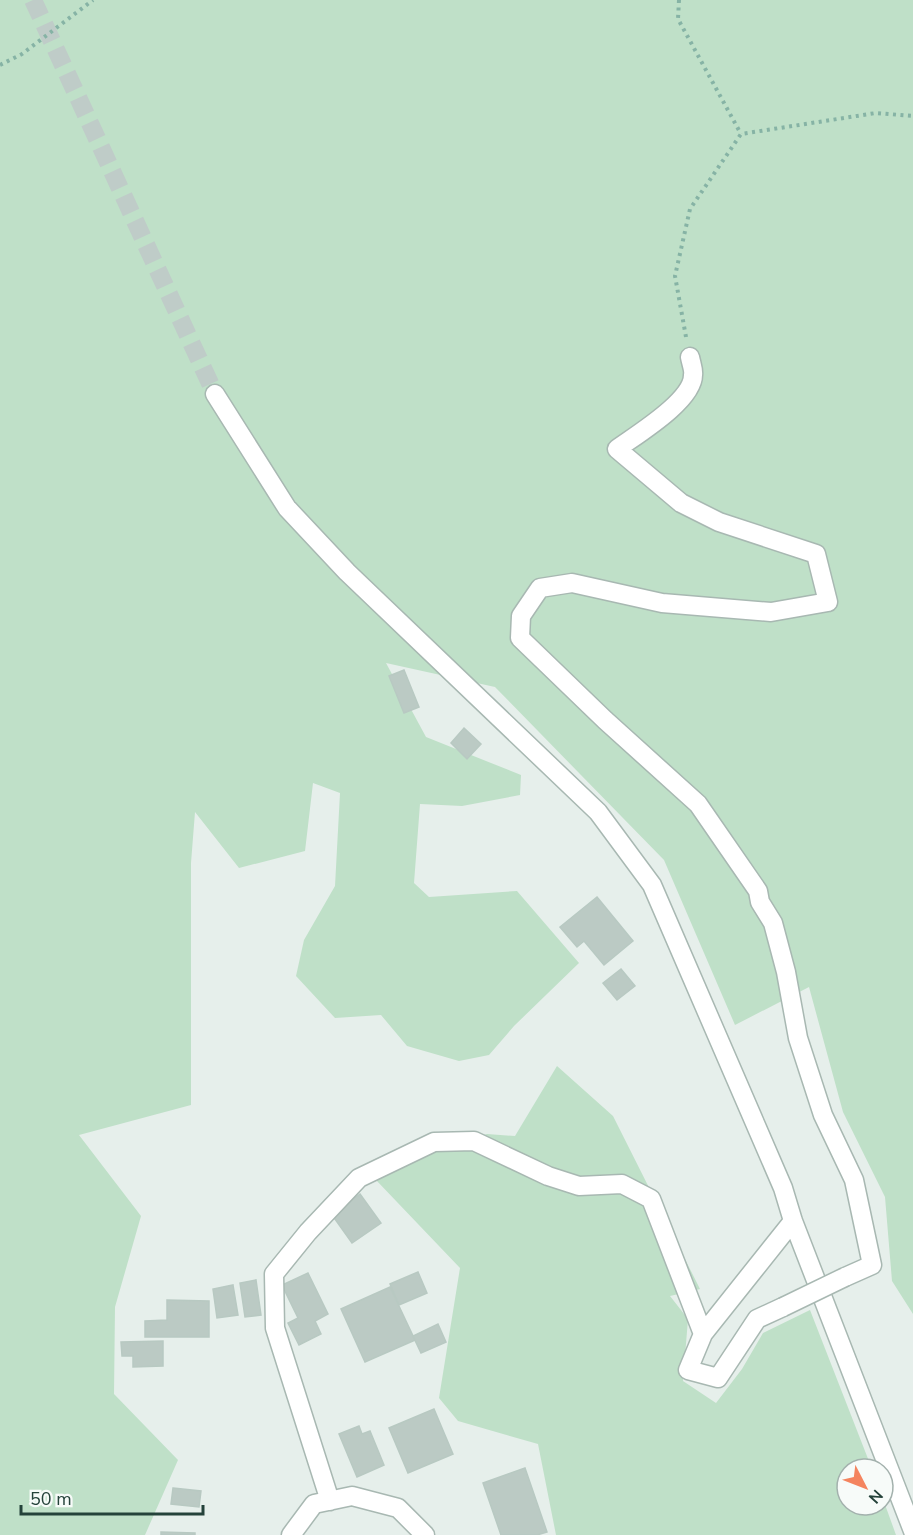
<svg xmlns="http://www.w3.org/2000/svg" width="913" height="1535" viewBox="0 0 913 1535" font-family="'Nunito Sans',sans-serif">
  <rect width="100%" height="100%" fill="#e6efeb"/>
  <path fill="#bfe0c8" d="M0 0H913V1314L892 1281 885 1197 843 1112 809 987 735 1025 664 860 495 687 386 663 426 737 521 775 520 795 462 806 420 804 414 883 429 897 517 891 579 963 514 1026 489 1055 459 1061 407 1046 381 1015 335 1018 296 976 304 940 335 886 340 793 313 783 305 851 239 868 195 812 191 863V1105L79 1135 141 1216 115 1307 114 1394 178 1460 145 1535H0Z
    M557 1066 613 1116 700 1289 670 1296 688 1319 683 1381 716 1403 742 1369 763 1333 810 1310 872 1469H847V1505H883V1499L896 1535H556L538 1444 458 1421 439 1398 460 1268 376 1180 429 1151 487 1134 515 1136Z"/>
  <path fill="#bbcac4" stroke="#b8c9c2" stroke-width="1.5" d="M404 670 419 707 404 713 389 676Z
    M464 728 481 744 467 759 451 743Z
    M597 897 633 941 604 965 584 941 577 947 560 927Z
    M621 969 635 986 617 1000 603 983Z
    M360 1194 381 1223 352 1243 332 1215Z
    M418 1272 427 1293 399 1305 390 1284Z
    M308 1273 328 1314 315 1321 321 1334 299 1345 288 1323 298 1318 282 1285Z
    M256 1280 261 1315 245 1317 240 1283Z
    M233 1285 238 1315 217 1318 213 1289Z
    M390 1287 415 1340 365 1362 341 1309Z
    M167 1300 209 1301V1337H145V1321L167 1320Z
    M438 1324 446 1342 421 1353 413 1336Z
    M163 1341V1366L133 1367V1356H122L121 1342Z
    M434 1409 453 1454 408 1473 389 1428Z
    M359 1426 362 1434 370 1431 384 1465 357 1477 339 1434Z
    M525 1468 547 1532 537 1535H501L483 1483Z
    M173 1488 201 1491 199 1507 171 1504Z
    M161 1532 195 1533V1535H161Z"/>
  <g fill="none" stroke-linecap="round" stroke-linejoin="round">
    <path stroke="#bfccc8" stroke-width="18" stroke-dasharray="18 9" stroke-linecap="butt" d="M33 0 215 394"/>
    <defs>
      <path id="minor" d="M690 357C691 363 694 370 693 375 693 401 636 435 617 449L681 503 719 522 816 554 828 602 771 612 662 603 572 583 540 588 521 616 520 638 605 720 698 804 758 891 760 902 773 923 786 972 798 1038 823 1115 854 1180 872 1265 845 1277
        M215 394 287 508 347 572 598 812 652 885 783 1188 793 1221 913 1531
        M783 1307 757 1319 718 1378 688 1370 703 1334 793 1221
        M330 1501 275 1328 274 1274 308 1232 359 1178 434 1142 474 1141 548 1176 579 1186 622 1184 651 1199 703 1334
        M291 1535 314 1504 352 1496 398 1508 425 1535"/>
    </defs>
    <use href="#minor" stroke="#a8b8b2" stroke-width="21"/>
    <path stroke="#86b3a5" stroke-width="4" stroke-dasharray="3 4.5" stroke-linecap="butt" d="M679 0 678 19 741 134
      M0 65 22 54 93 0
      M686 337 675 276 690 209 741 134 876 113 913 116"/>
    <use href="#minor" stroke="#fff" stroke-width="18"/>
    <defs>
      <path id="minor-bridge" d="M783 1307 845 1277"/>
    </defs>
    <use href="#minor-bridge" stroke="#a8b8b2" stroke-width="21" stroke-linecap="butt"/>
    <use href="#minor-bridge" stroke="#fff" stroke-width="18"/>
  </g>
  <g transform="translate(865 1487) rotate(132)"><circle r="28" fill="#f7fbf9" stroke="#a3b1ad" stroke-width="1.5"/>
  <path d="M0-4.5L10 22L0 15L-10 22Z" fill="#f4845f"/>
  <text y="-9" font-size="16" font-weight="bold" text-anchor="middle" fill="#24423a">N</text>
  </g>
  <path d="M21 1505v9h182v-9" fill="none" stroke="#24423a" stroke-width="3"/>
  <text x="30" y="1505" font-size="18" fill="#24423a" stroke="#f7fbf9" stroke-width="4.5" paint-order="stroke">50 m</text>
</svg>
